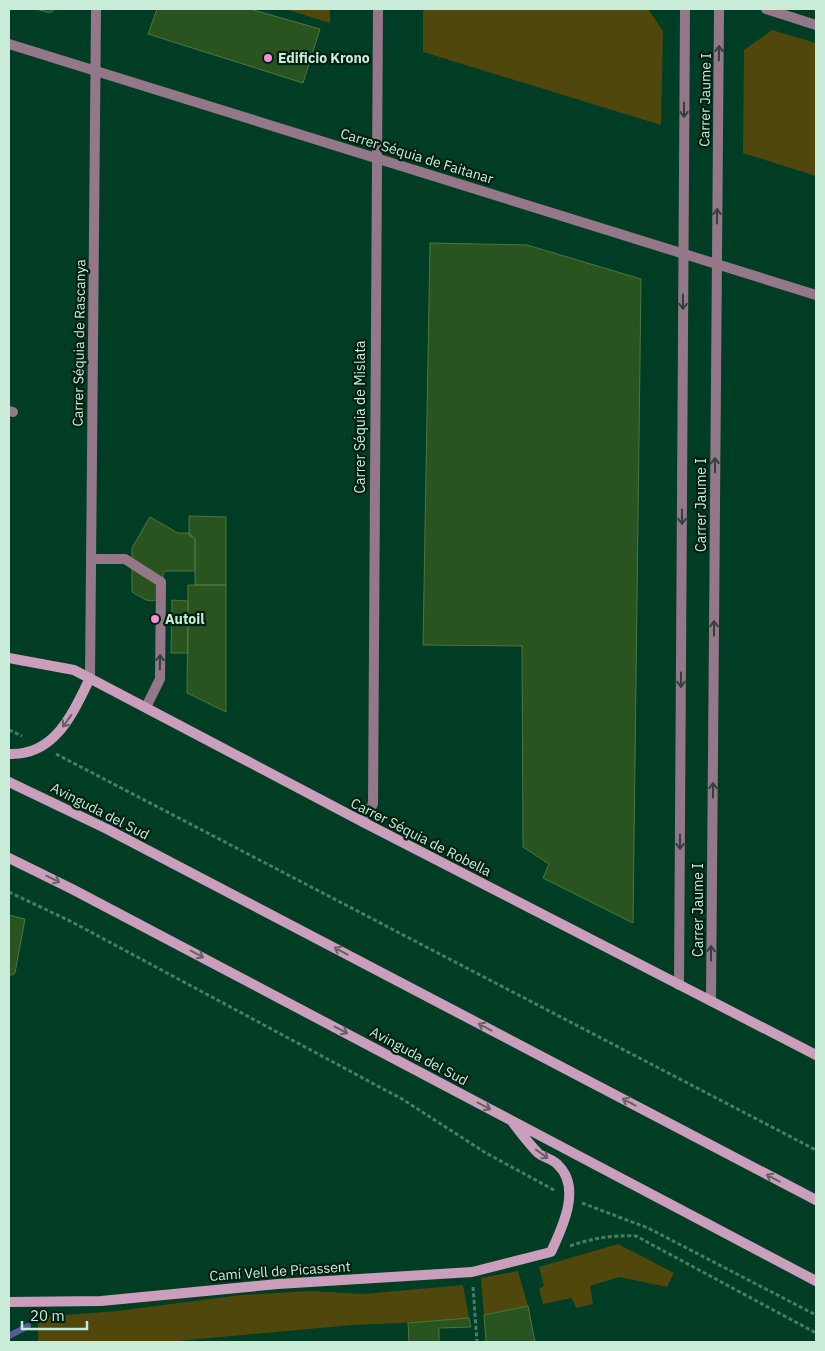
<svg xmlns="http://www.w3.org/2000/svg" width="825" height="1351" viewBox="0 0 825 1351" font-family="'IBM Plex Sans',sans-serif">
  <rect width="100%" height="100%" fill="#003d25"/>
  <path fill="#50470c" d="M285 9H330V23Z
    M423 9H648L663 31 661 125 423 52Z
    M772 30 816 43V176L743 153 744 50Z
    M618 1244 674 1273 667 1287 619 1277 590 1286 593 1304 576 1308 572 1298 543 1304 539 1289 544 1286 539 1267Z
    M518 1271 528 1306 484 1315 481 1278Z
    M463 1285 469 1318 424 1322 353 1325 167 1342H38V1317L117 1311 241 1295 311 1291 363 1294Z"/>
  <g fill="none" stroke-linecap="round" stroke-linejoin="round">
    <path stroke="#575b96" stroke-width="6" d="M9 1336 28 1326"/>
  </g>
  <path fill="#29541f" stroke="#4c7642" d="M36 9H55L50 13Z
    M157 9H250L320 29 303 83 148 34Z
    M430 243 527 245 641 279 633 923 543 878 549 864 523 847 522 646 423 645Z
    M189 516 226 517V585H195V539L189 535Z
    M150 517 178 533H189L195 539V571H165L163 574V592L156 600 152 601 146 600 132 592V548Z
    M188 585H226V712L187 693Z
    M172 600 188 601V653H171Z
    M9 915 25 919 15 973 12 975H9Z
    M528 1306 535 1342H486L484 1315Z
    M469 1318 471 1327 439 1328V1342H409L408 1323Z"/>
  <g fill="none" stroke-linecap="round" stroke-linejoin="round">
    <path stroke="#487c66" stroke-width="3" stroke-dasharray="4 2.5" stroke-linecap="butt" d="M9 730 22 736
      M56 754 816 1150
      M9 892 72 922 402 1099 486 1153 554 1190
      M582 1203 648 1228 816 1315
      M570 1246C593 1238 612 1235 636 1236L816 1333
      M473 1287 477 1342"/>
    <path stroke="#94788a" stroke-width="10" d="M9 411 13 412
      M91 559H125L161 582 160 679 146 707"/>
    <path stroke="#94788a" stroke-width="10" d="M766 9 816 25
      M9 44 816 295
      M90 678 96 9
      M363 822 373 804 378 9
      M679 985 685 9
      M711 1001 719 9"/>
    <path stroke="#cb9fbc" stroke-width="10" d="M9 658 74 670 363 822 816 1055
      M9 754C55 756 73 713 90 678
      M9 782 107 829 816 1200
      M9 858 72 889 816 1281
      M9 1302 101 1301 278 1284 472 1272 551 1252C562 1228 582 1188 558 1165 553 1159 544 1158 538 1153 529 1144 521 1133 513 1123"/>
  </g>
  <defs><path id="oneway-shaft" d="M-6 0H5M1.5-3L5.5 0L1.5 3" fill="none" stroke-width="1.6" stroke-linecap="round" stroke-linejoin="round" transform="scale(1.25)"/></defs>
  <g stroke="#353f3c">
    <use href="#oneway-shaft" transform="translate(719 53) rotate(-89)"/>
    <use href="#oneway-shaft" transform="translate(684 110) rotate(90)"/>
    <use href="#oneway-shaft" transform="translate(717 216) rotate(-89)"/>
    <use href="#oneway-shaft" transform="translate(683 302) rotate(90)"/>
    <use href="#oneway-shaft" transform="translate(715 465) rotate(-90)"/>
    <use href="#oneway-shaft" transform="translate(682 517) rotate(90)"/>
    <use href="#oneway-shaft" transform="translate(714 628) rotate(-90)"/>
    <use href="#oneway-shaft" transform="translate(160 662) rotate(-89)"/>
    <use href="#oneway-shaft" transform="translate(681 680) rotate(90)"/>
    <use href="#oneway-shaft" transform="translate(713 790) rotate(-90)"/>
    <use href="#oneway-shaft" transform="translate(680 842) rotate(90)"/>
    <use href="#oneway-shaft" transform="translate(711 953) rotate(-90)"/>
  </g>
  <g stroke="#666067">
    <use href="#oneway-shaft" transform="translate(67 721) rotate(126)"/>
    <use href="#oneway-shaft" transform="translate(53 879) rotate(26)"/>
    <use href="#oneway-shaft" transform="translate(341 951) rotate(-152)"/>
    <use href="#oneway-shaft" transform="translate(197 954) rotate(28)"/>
    <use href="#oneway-shaft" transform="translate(485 1027) rotate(-152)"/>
    <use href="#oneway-shaft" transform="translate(341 1030) rotate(28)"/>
    <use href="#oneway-shaft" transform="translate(629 1102) rotate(-152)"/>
    <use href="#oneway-shaft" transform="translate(484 1106) rotate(28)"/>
    <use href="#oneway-shaft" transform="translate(542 1154) rotate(36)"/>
    <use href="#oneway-shaft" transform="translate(773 1178) rotate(-152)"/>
  </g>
  <g fill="#f491d4" stroke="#022012" stroke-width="2">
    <circle cx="268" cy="58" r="5"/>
    <circle cx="155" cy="619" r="5"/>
  </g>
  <g text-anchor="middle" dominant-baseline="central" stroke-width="4.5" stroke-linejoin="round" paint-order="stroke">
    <g font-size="14" font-weight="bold" fill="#c9ecd8" stroke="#022012" text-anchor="start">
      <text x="278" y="58">Edificio Krono</text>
      <text x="165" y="619">Autoil</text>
    </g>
    <g font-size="14" fill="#c9ecd8" stroke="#022012">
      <text transform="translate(705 100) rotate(-89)">Carrer Jaume I</text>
      <text transform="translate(417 156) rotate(17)">Carrer Séquia de Faitanar</text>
      <text transform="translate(79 343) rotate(-89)">Carrer Séquia de Rascanya</text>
      <text transform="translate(360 417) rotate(-90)">Carrer Séquia de Mislata</text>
      <text transform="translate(701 505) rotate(-90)">Carrer Jaume I</text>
      <text transform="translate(100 811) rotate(27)">Avinguda del Sud</text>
      <text transform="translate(421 837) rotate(27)">Carrer Séquia de Robella</text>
      <text transform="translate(698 910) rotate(-90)">Carrer Jaume I</text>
      <text transform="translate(419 1056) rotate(28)">Avinguda del Sud</text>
      <text transform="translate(280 1271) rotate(-4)">Camí Vell de Picassent</text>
    </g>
  </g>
  <rect width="825" height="1351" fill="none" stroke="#c9ecd8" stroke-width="20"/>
  <path d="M22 1321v8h65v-8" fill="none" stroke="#c9ecd8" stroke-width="2.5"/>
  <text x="30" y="1321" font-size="15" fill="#c9ecd8" stroke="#022012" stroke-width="4" paint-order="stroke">20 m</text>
</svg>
